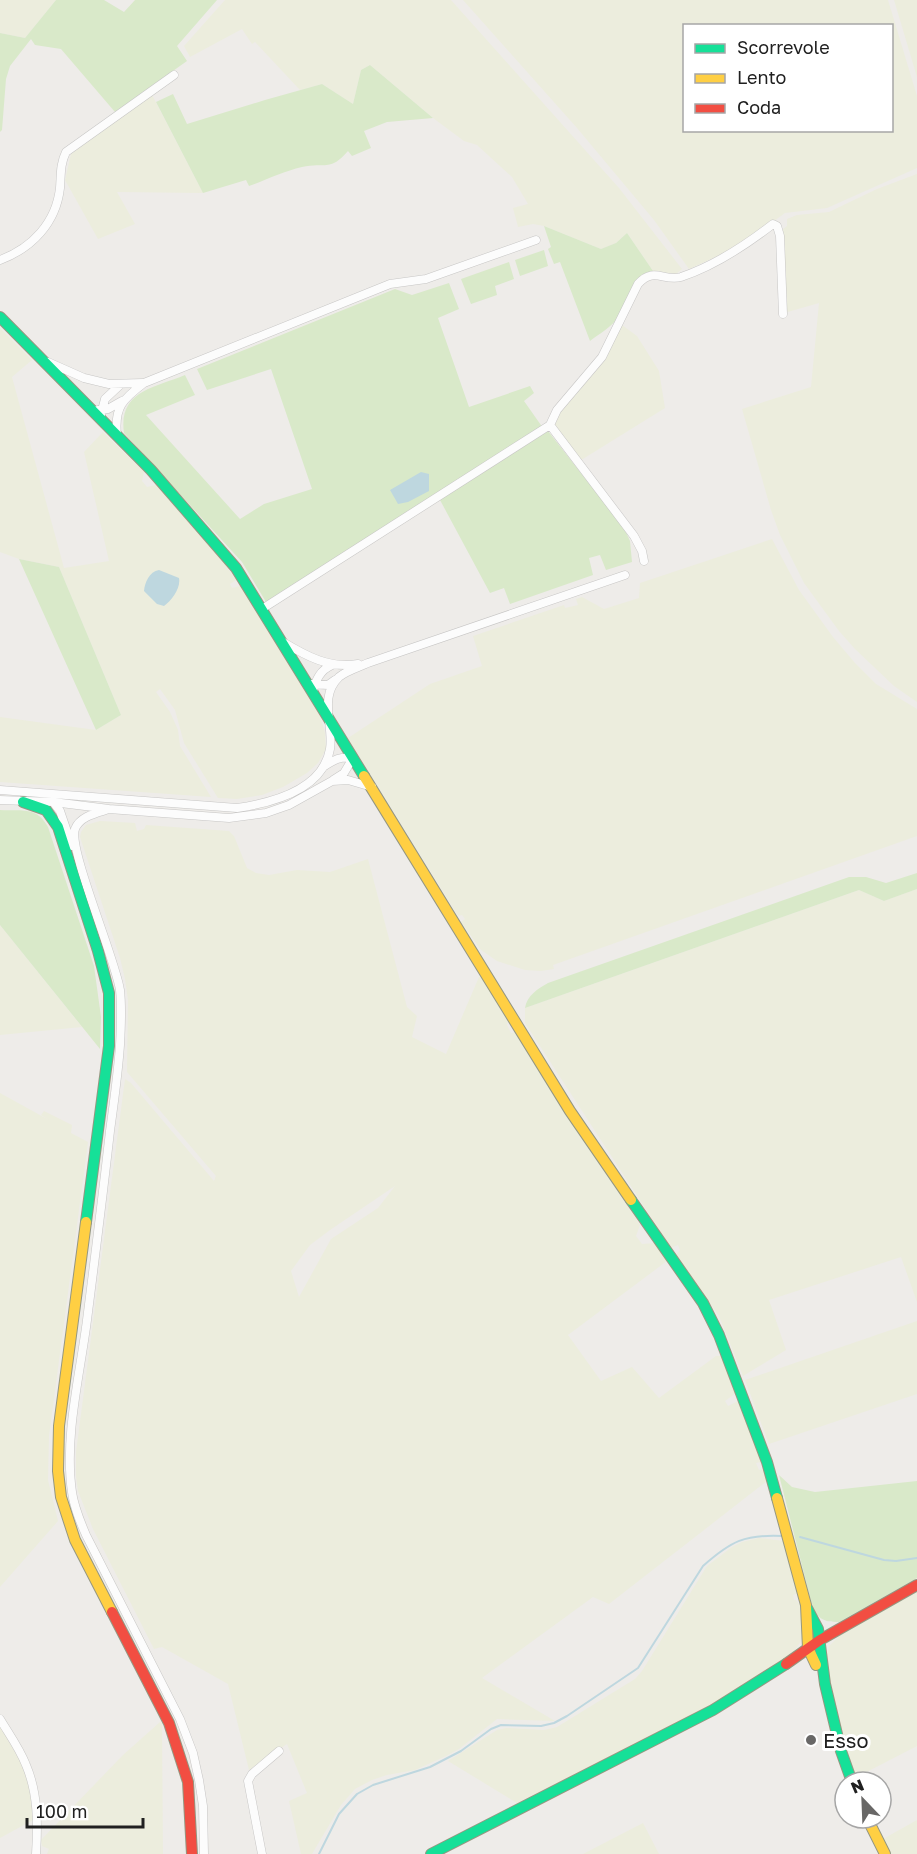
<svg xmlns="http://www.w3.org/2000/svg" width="917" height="1854" viewBox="0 0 917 1854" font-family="'Golos Text',sans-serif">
  <rect width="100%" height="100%" fill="#eeece9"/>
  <path fill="#eceddd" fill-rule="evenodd" d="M0 0H56L25 38 0 33Z
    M225 0H451L619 188 682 269 676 274 653 271 627 233 616 243 601 249 544 226 533 224 518 227 513 208 528 204 512 177 477 145 464 141 433 118 370 65 361 70 353 104 322 84 300 90 255 42 252 44 242 29 190 57 184 46Z
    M463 0H888L917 96V168L827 208 785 213 740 246 689 269 654 220 577 128ZM684 26H892V130H684Z
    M894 0H917V77Z
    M151 93 203 193 117 192 135 224 98 239 65 180 71 154Z
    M917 174V702L894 686 855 649 839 631 804 583 780 535 771 510 742 409 811 387 819 303 784 313 782 230 787 226V219L797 215 829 212 877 189Z
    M622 325 637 336 659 371 665 408 578 462 554 426 560 412 601 365Z
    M0 328 32 360 12 377 64 568 109 561 84 452 103 432 144 472 142 481 147 487 156 485 224 563 236 580 230 584 232 588 240 586 320 716 325 733 326 749 318 763 307 773 283 787 262 795 237 799 218 798 184 743 175 710 160 689 156 692 170 712 178 730 180 746 211 797 0 782V717L96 730 121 715 59 567 19 559 0 552Z
    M772 539 799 590 833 637 855 663 876 684 917 709V836L553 965 554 969 541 971 525 970 497 961 481 950 461 922 465 919 462 915 458 916 348 738 430 684 482 666 473 636 564 605 565 608 578 605 576 599 582 597 604 609 639 598 640 583Z
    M100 821 135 823 137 831 144 829 146 825 229 831 234 836 247 868 256 873 269 875 297 870 330 872 368 859 407 1007 417 1016 412 1037 446 1054 479 977H484L509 1019 507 1025 511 1033 517 1032 553 1090 551 1092 554 1096 556 1095 640 1225 636 1236 642 1244 655 1243 667 1261 568 1335 601 1381 632 1367 659 1398 716 1356H722L736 1393 725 1401 728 1406 740 1400 761 1462 756 1463 759 1470 762 1469 767 1481 609 1604 593 1597 482 1678 555 1721 497 1719 459 1749 446 1756 415 1770 387 1775 372 1780 355 1789 341 1805 312 1854H301L289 1801 307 1793 287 1744 249 1770 228 1684 162 1647 154 1649 93 1529 78 1491 76 1476V1452L125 1079 131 1083 214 1181 216 1176 127 1072 128 1000 125 979 120 958 80 837 81 832 86 825ZM395 1186 378 1208 331 1239 299 1297 291 1271 310 1245 330 1230Z
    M917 889V1302L901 1257 769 1300 786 1350 743 1376 719 1316 676 1255 680 1250 678 1245 671 1248 525 1023V1008L859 890 884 901Z
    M0 925 82 1027 0 1035Z
    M0 1093 49 1120 41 1115 44 1111 72 1125 71 1133 88 1142 49 1436 48 1480 58 1521 0 1587Z
    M917 1321V1394L769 1444 745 1380Z
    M759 1538 784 1541 798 1593 793 1595 794 1600H796L801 1606 803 1638 793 1653 756 1679 710 1706 517 1803 448 1761 497 1730 506 1728 544 1730 557 1727 635 1679 642 1671 707 1566 732 1547 742 1542Z
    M917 1591V1746L855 1778 845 1750 827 1672 826 1658 829 1646 844 1631Z
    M160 1722 162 1723 163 1854H47L49 1849 42 1846 41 1840 123 1755Z
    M0 1726 22 1764 33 1799 35 1819 0 1838Z
    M917 1820V1854H891L883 1839Z
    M643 1823 659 1854H583Z"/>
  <path fill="#d9e9c9" d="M56 0H104L124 12 135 0H217L177 46 187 61 115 112 61 49 35 45 31 39 10 66 6 79 2 130 0 132V33L25 38Z
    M370 65 433 118 387 122 364 131 371 148 352 156 348 151C330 172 325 162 302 167 284 171 266 180 249 186L246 180 203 193 156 102 173 94 187 124 265 100 322 84 353 104 361 70Z
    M544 226 601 249 616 243 627 233 653 271C627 281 632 296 619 316 613 326 599 334 590 341L560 262 554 264 548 249 551 247Z
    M544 250 548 266 520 276 515 260Z
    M509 262 514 279 495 286 497 295 471 304 461 279Z
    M449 283 459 309 438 318 469 407 530 386 534 393 524 401 543 428 266 602 242 562 124 433C118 391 154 388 185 375L195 395 146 415 240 519 264 504 312 489 271 369 207 390 197 369 395 289 412 295Z
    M548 431 624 528 630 541 632 562 606 570 600 555 589 558 593 575 510 604 504 588 490 593 440 500Z
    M19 559 59 567 121 715 96 730Z
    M0 810C21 811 37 806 48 827L94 966 101 1017 100 1049 0 925Z
    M917 873V889L884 901 859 890 525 1008C527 995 538 989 548 983L849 877H866L886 883Z
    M779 1475 792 1487 815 1492 917 1481V1578L839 1622C823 1622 818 1619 812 1605Z"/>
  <path fill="#bed7df" d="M421 472 429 474V491L408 502 398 504 390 490Z
    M159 570 179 578C181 588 172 600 164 606L157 604 144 591C145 582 149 572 159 570Z"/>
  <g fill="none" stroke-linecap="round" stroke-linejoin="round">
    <path stroke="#bed7df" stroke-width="2" d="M800 1537 884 1560 896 1561 917 1558
      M319 1854 339 1814 357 1794 373 1785 430 1767 461 1751 491 1729 501 1725 541 1726 554 1723 567 1716 638 1668 703 1566C731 1541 745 1534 783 1536"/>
    <defs>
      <path id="street" d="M0 260C32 248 56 223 60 188 61 175 60 164 66 152L174 75
        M48 362 84 378 109 384 143 383
        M98 410 108 409 122 401
        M100 418 105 399 120 385
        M550 425 634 536 642 551 644 561
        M117 435C114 407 123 399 144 383L390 284 426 279 536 240
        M262 609 550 425 557 410 602 357 638 284C654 266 664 282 681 277 714 266 746 245 773 224L777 226 780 236 783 314
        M283 642C306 656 330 669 358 664
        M310 684 328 685 335 680
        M313 691C316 680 320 670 332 665
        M323 767C334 760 340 756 353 758L344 773 333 780
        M0 790 237 808C271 803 323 790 330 749 334 726 318 697 339 677 346 671 359 667 368 663L625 575
        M0 800 53 802 109 809 229 818 266 813 289 805 332 781 348 780 372 787
        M53 802 60 811 72 846
        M109 809C97 813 80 816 75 829 68 849 115 958 120 990 122 1008 121 1027 120 1045 118 1074 114 1102 110 1131 103 1194 95 1257 87 1320 80 1375 64 1437 72 1492 74 1507 80 1521 86 1535L180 1719 193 1753 199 1780 203 1806 204 1854
        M0 1719C9 1734 20 1749 26 1765 38 1793 38 1824 36 1854
        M262 1854 248 1781 252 1774 279 1751"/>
      <path id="fast" d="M0 317 151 470 236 568 364 776
        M23 802 46 810 58 827 98 951 109 993V1046L86 1222
        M631 1200 703 1303 719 1335 767 1462 777 1498
        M807 1608 818 1629 825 1684 841 1751 852 1782
        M431 1854 713 1710 786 1664"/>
      <path id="slow" d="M364 776 570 1111 631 1200
        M86 1222 59 1426 58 1471 61 1497 75 1540 112 1612
        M777 1498 806 1605 808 1648 816 1665
        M867 1818 885 1854"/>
      <path id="jam" d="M112 1612 169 1723 188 1782 192 1854
        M786 1664 820 1640 917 1585"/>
    </defs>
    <use href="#street" stroke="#c7c6c5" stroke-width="9"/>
    <use href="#fast" stroke="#959781" stroke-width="12"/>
    <use href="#slow" stroke="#959781" stroke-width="12"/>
    <use href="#jam" stroke="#959781" stroke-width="12"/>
    <use href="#street" stroke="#fcfcfc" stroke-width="8"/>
    <use href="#fast" stroke="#16e098" stroke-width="10"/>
    <use href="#slow" stroke="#ffcf43" stroke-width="10"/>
    <use href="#jam" stroke="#f24e42" stroke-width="10"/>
  </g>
  <circle fill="#686766" stroke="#fff" stroke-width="2" cx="811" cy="1740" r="6"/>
  <g text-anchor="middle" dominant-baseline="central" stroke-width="6" stroke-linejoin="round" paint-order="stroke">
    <g font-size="20" fill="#202020" stroke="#fff" text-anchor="start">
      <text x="823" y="1740">Esso</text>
    </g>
  </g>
  <rect x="683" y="24" width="210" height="108" fill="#ffffff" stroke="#a6a6a6" stroke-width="1.5"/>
  <rect x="695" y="44" width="30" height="9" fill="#16e098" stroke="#a6a6a6" stroke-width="1.5"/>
  <text x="737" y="54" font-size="18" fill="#202020">Scorrevole</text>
  <rect x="695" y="74" width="30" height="9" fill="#ffcf43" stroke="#a6a6a6" stroke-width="1.5"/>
  <text x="737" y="84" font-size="18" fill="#202020">Lento</text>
  <rect x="695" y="104" width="30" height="9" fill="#f24e42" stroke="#a6a6a6" stroke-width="1.5"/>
  <text x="737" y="114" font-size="18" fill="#202020">Coda</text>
  <g transform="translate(863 1800) rotate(337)"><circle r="28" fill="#ffffff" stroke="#a6a6a6" stroke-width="1.5"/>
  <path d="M0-4.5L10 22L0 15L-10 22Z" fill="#686766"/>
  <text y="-9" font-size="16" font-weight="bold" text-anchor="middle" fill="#202020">N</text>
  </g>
  <path d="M27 1818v9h116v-9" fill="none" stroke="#202020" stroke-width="3"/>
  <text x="36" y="1818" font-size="18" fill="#202020" stroke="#ffffff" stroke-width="4.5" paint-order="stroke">100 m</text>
</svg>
